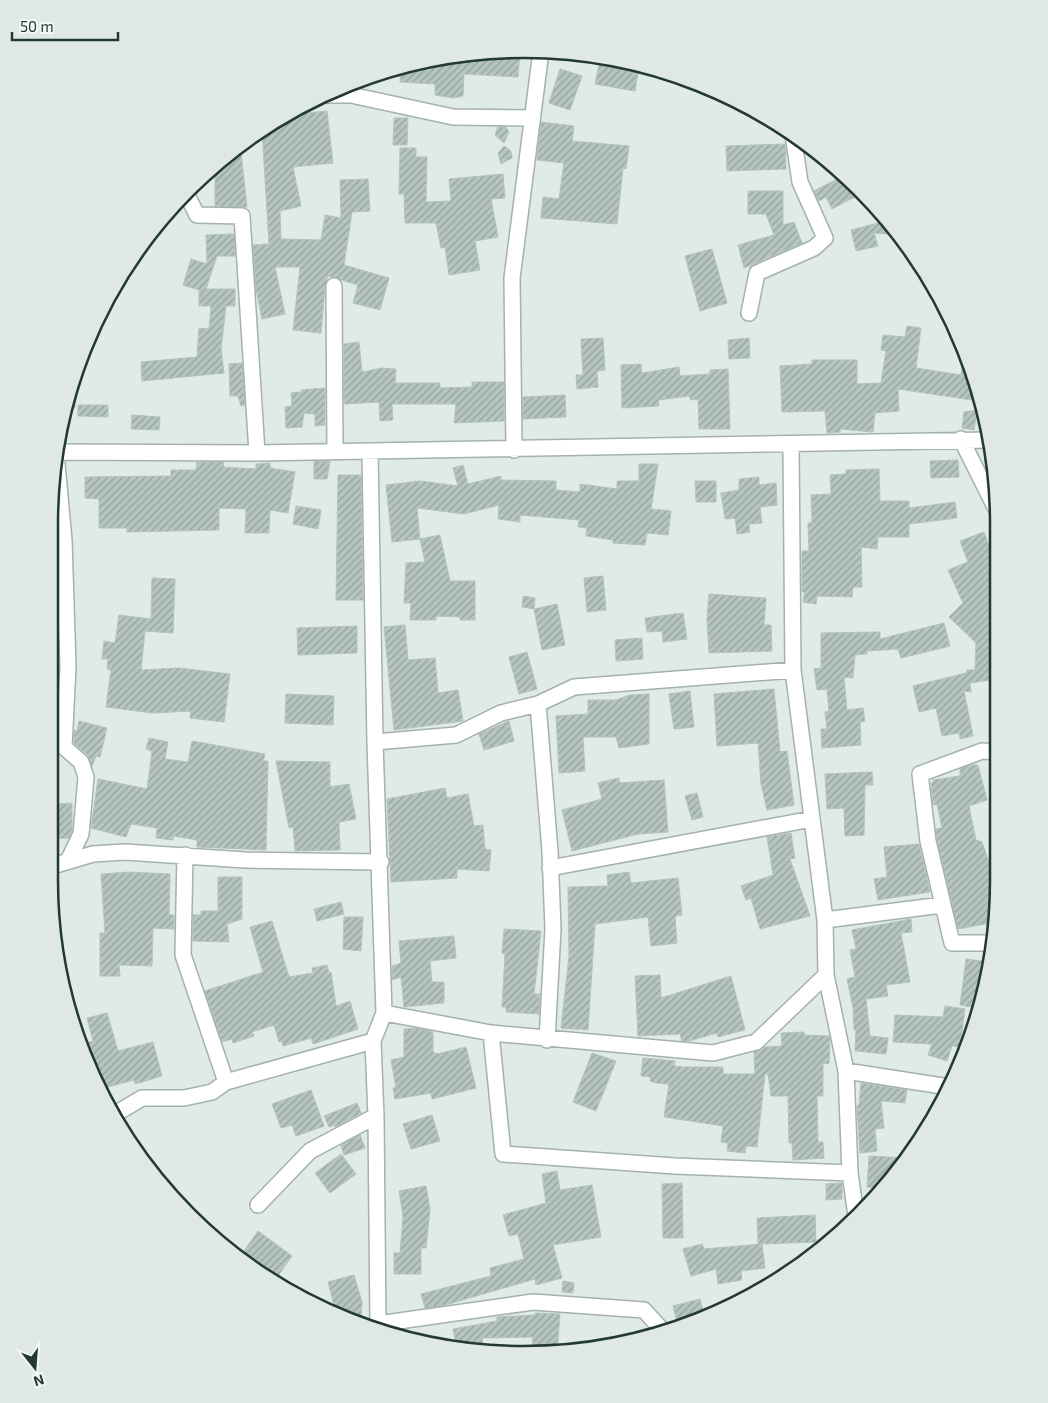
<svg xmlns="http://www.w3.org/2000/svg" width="1048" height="1403" viewBox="0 0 1048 1403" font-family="'Exo 2',sans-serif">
  <defs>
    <pattern id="building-hatch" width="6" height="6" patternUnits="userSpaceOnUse" patternTransform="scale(1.25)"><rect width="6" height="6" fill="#b6c5bf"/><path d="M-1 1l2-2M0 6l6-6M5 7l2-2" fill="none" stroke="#94a19c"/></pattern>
  </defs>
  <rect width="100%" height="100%" fill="#e0eae6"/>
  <path fill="url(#building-hatch)" stroke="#b3c3bd" d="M493 50 520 51 518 77 464 74 463 96 454 98 435 95V84L400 82 401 65Z
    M600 60 639 67 635 91 595 84Z
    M560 69 582 76 570 110 549 103Z
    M327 111 333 163 293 167 301 206 280 211 281 239 321 240 325 215 341 218 340 180 368 179 370 211 352 212 344 265 389 278 380 310 353 303 358 285 328 276 325 286 321 333 293 330 300 267H275L285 314 262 319 256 289 253 245 269 244 262 130 286 115Z
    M394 118H408L407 145H393Z
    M541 122 574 126 572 141 629 146 626 169 623 168 617 224 541 218 543 197 559 199 564 163 537 160Z
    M498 127H506L509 132 504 143 495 135Z
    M240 143 247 207 215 206V168Z
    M785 144 786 169 727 171 726 146Z
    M504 146 511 151 512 158 501 164 498 153Z
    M400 148H416V157H427L426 202 451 201 449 179 503 174 505 198 491 199 498 237 475 241 480 270 449 275 445 247 441 248 436 223H405L404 194H399Z
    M845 175 862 193 832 209 826 197 819 201 814 191Z
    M748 191H783V225L794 222 802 243 744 268 738 245 774 235 766 214H748Z
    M879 211 901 235 874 233 878 246 856 251 851 230 878 223Z
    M234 234 235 256H217L206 289H235V306H226L221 349 224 373 142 381 141 362 197 357 199 328 209 329 211 306H199V290L183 285 191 259 207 264 206 235Z
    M712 249 727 303 700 311 685 256Z
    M907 326 921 328 916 368 961 375 965 348 979 401 898 389 899 411 875 413 873 432 840 429V432L827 433 825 411 782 412 780 366 812 364V360H857V384L881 383 886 351 881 350 883 335 905 337Z
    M603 338 605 370 597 371 598 387 577 389 576 375H583L581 339Z
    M749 338 750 358 729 359 728 340Z
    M359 342 362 372 382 368 396 369 395 383H440V388L472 387V382H504V421L454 423 456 404H392L393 420 380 421 379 402 344 404V344Z
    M242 363 245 405 241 406 238 396H230L229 364Z
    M641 364 642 373 679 367 680 376 710 374V370L728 369 730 429H699L698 399 690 400V396L658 400 659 406 622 408 621 365Z
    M76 377 75 408H64L65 401Z
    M325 388V425L315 426V414L304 413 302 427 286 428 285 407 292 406 291 393 302 392 301 390Z
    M565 395 566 417 523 419V397Z
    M78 405H108V417L78 416Z
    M977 410 974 430 962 428 964 412Z
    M132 415 160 417 159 430 131 429Z
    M958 460 959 477 931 478 930 461Z
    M314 461H330L327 479H314Z
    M197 462H224L223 467 256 469V464L270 463V468L295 472 288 513 270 510 269 533H245L246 509 219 508V530L127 532V528H99V499L85 498V477L171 476V470H196Z
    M639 464H658L651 509 671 511 668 535 647 533 645 545 613 543V540L586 536 587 528 578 527 579 520 520 515V522L498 519 499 505 464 514 417 508 420 539 392 542 386 485 420 481 458 486 453 468 463 465 468 484 501 476V480L556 481V490L580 492V484L617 489V481H639Z
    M879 469 880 501H909V508L955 502 957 518 909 524V537H878L877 549 861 547 862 587H853L852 597 817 596 816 604 803 602 805 592H802V551H809L808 523H812L811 495 831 494 830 475 846 474V470Z
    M338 475H361L363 600H336Z
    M759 477V485L776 483 777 505 760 507 762 523 749 524 750 532 737 534 735 518 725 519 721 493 739 490V479Z
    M695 481H716V502H696Z
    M296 506 321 510 318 529 293 524Z
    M984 532 996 565 997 670 991 672H997V679L970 683 971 692 964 691 973 736 960 739 959 733 942 736 936 708 919 712 913 686 966 673 967 670H975L976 643 949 617 963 603 948 570 968 562 960 541Z
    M440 535 450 581H475V620H460V617L436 616V620H410L411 603H404L406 563 425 562 420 539Z
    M603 576 606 610 587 612 584 578Z
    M152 578 175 579 173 633 145 631 141 670 179 668 230 674 224 722 190 718 191 711 152 713 106 707 111 670 107 669 108 659H102L104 641 115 643 119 615 151 619Z
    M709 594 766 598 764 625H771L772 651 709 653 707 619Z
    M523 596 535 598 534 609 522 607Z
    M557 604 565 645 542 650 534 609Z
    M683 613 687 639 663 642 662 631 647 632 645 618Z
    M944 623 950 646 901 658 898 649 867 651V654L855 655 853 678 844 677 847 710 863 708 865 721 860 722 861 745 822 748 821 729H827L825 712 829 711 827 689 817 690 814 669 821 668V633L880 632V639Z
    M405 625 408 660 435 658 438 693 458 690 463 721 394 730 384 627Z
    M357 626V653L298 655 297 628Z
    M642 638 643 659 616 661 615 640Z
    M527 652 537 689 519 694 509 657Z
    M774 689 780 752 787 751 794 805 767 810 761 784 758 743 717 746 714 694Z
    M690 691 694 727 674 729 669 694Z
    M286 694 334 696 333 725 285 723Z
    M649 694V744L619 748 616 737H583L585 771 559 773 556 716 588 714V700H616L630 695Z
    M79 721 107 728 100 757 96 756 92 766 88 755 74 743V730L77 731Z
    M509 721 514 741 484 750 479 734Z
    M149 738 168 742 165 759 188 762 192 741 265 754 263 761H268L266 850 197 847V840L173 836V840L156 838 157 828 131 824 126 837 91 828 98 779 147 789 152 751 146 749Z
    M276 761 330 762V787L349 784 356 819 339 822 340 850 295 851 293 827 289 828Z
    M970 765H978L987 800 969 806 976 840 982 842 996 884 998 883V910L996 922 958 929 937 839 936 829 942 828 937 804 933 805 931 783H933V780L960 776V769Z
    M872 772 873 785H865L864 835 845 836 844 808 827 809 825 774Z
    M619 778 620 783 664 780 668 832 638 834 572 851 562 810 602 799 598 783Z
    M445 788 447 798 468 794 474 826 483 825 485 849 491 850 489 871 457 869V878L391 882 387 799Z
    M697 793 703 817 692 820 685 796Z
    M72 803V831L69 838 49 839V817H52L53 812H56V804Z
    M791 833 795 858 790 859 810 916 760 929 751 898 746 900 741 886 773 875 767 837Z
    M919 844 930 892 878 900 874 879 887 877 884 847Z
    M129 872 170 874 169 915H174V929L153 928 152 966 119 965 120 976H100V933H105L101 874Z
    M629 872 631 883 678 878 682 915 675 916 677 943 651 946 648 917 595 924 588 1030 561 1028 569 956 568 887 608 886 607 875Z
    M218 877H242V919L227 924 229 942 193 941V915H201V911H218Z
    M341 902 344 914 317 921 314 909Z
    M344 917H363L361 951 343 949Z
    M911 919 912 932 901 933 910 982 886 985 888 996 866 999 870 1036 888 1038 886 1054 855 1051 856 1030H854L853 1008 847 979 855 977 850 950 856 949 852 930Z
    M272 921 289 977 313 973 312 968 327 965 329 973 331 972 336 1006 350 1001 358 1029 313 1044 311 1038 283 1046 282 1041 279 1042 274 1025 252 1032 254 1036 233 1043 232 1039 222 1042 205 991 263 972 250 927Z
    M504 929 541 931 534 994H540L539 1014 506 1012V1007H502L505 954 502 953Z
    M454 936 456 958 430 961 432 982H444V1003L404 1007 401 977 392 980V966L401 963 399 941Z
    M966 959 988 962 979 1008 960 1005Z
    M660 975 661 998 731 976 745 1030 718 1037 717 1033 689 1041H682L680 1034 638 1036 635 976Z
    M945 1006 965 1009 960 1047 952 1046 947 1061 928 1055 932 1044 893 1042 895 1015 943 1017Z
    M107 1013 118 1051 153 1042 162 1076 135 1084 134 1080 101 1089 91 1065 85 1043 93 1041 87 1018Z
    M416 1028 433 1032V1052L437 1054 466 1047 476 1088 432 1099 431 1093 395 1099 393 1088H396L391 1060 404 1057V1029Z
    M804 1032V1035L829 1036 830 1040 829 1064 823 1063V1096H817L818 1142H823L824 1158 793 1160 792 1143H789L788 1096H771L768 1074H765L757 1147 746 1146 745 1153 727 1151 728 1143 721 1142 723 1126 664 1117 669 1084 657 1083 650 1081 651 1077 641 1076 643 1058 675 1061 674 1066 683 1067H723V1074H755L754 1052 764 1047 782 1046 781 1033Z
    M592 1053 616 1061 596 1111 573 1102Z
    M861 1083 907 1090 905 1103 881 1101 884 1128 875 1129 877 1151 860 1153 857 1106 859 1105Z
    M311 1090 324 1126 296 1136 292 1125 281 1128 272 1104Z
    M357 1103 361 1113 335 1127 334 1125 329 1127 324 1116Z
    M432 1115 440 1141 411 1149 403 1124Z
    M360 1135 365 1148 344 1155 341 1145Z
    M341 1154 356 1174 330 1193 315 1173Z
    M869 1156 906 1158 885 1188 867 1187Z
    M557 1171 560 1190 592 1185 601 1237 553 1245 562 1278 536 1285 535 1279 445 1305 425 1308 421 1294 491 1276 490 1268 524 1259 518 1234 509 1236 503 1215 546 1203 542 1174Z
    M682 1183 683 1238H663L662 1184Z
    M842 1183V1199L826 1200V1184Z
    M426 1186 430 1209 426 1248H421V1274H394V1253H400L403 1216 399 1191Z
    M815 1215 816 1242 762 1244 765 1268 741 1271 742 1280 718 1284 716 1269 691 1276 683 1249 702 1244 704 1249 762 1244H758L757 1218Z
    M258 1231 292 1256 278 1276 244 1251Z
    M354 1275 362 1302 361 1321 336 1313 328 1282Z
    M563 1281 574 1283 573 1293 562 1292Z
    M700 1299 704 1315 679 1328 673 1306Z
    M535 1313 560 1314 557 1353 532 1352 533 1337 482 1338 484 1349 457 1347 453 1329 497 1321V1317L535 1315Z"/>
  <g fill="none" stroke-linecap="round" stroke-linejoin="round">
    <defs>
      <path id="minor" d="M352 83 351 95 453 117 531 118
        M320 95H351
        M188 197 197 215 242 216 257 453
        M334 286 335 452
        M749 313 757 273 814 248 825 238 800 182 793 135
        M961 439 995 507
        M791 445 793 670 825 920 826 975 846 1071 850 1173 856 1216
        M514 450 512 278 541 51
        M57 452 257 453 989 440
        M370 452 375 742 384 1013 373 1041 376 1116 378 1327
        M56 453 64 540 68 667 64 747 81 762 86 777 81 834 68 861
        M538 704 550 851 553 929 547 1040
        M375 742 456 735 501 713 538 704 574 687 793 670
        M185 855 183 955 226 1082
        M49 867 93 854 125 852 245 860 381 862
        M550 868 812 819
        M825 920 942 905
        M992 943H952L928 841 920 774 982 751 997 752
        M384 1013 491 1033 713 1053 756 1042 826 975
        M491 1033 503 1154 675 1166 850 1173
        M846 1071 949 1087
        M112 1116 142 1098H184L212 1092 226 1082 373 1041
        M258 1205 310 1151 376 1116
        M378 1324 533 1302 644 1310 664 1332"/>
    </defs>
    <use href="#minor" stroke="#a3b2ad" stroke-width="18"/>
    <use href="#minor" stroke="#fff" stroke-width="15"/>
  </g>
  <path d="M0 0H1048V1403H0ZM524 58H524A466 466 0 0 1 990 524V880A466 466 0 0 1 524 1346H524A466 466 0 0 1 58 880V524A466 466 0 0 1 524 58Z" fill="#e0e8e5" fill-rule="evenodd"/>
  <path fill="none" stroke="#223a33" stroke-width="2.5" d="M524 58H524A466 466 0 0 1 990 524V880A466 466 0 0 1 524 1346H524A466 466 0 0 1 58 880V524A466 466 0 0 1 524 58Z"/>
  <g transform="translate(35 1368) rotate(163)" stroke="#f0f7f4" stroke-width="4" paint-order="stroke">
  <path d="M0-4L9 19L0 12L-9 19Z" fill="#223a33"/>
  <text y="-8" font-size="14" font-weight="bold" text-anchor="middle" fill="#223a33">N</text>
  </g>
  <path d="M12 32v8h106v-8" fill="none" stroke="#223a33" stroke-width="2.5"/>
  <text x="20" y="32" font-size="15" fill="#223a33" stroke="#f0f7f4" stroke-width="4" paint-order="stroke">50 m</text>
</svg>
